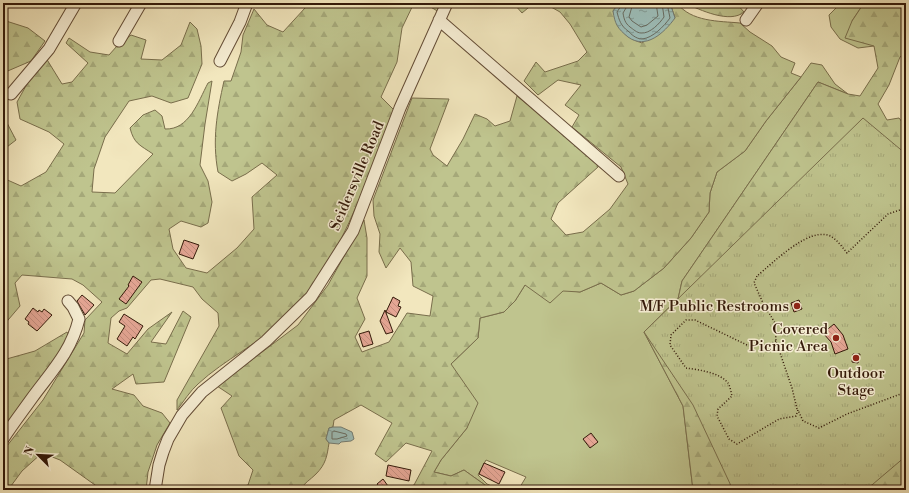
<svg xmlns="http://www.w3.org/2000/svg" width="909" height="493" viewBox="0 0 909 493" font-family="'Libre Bodoni',serif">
  <defs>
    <pattern id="forest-firs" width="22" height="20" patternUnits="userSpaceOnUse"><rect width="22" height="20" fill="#bfc48e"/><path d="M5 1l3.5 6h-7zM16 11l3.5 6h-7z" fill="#a5a879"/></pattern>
    <pattern id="park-tufts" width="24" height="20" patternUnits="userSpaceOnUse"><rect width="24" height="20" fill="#bfc48e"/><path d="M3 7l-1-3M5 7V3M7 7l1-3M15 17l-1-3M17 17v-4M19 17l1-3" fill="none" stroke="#a5a879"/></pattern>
    <pattern id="water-ripples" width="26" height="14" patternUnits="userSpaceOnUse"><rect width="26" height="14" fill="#9dbeb9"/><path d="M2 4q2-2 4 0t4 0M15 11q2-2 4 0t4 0" fill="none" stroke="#819a95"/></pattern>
    <pattern id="building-back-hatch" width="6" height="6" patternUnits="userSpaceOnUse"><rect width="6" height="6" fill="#e6a796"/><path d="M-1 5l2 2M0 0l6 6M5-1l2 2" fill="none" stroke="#c68f80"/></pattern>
  </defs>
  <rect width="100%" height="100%" fill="#f2e7be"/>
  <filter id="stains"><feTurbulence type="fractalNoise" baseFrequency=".005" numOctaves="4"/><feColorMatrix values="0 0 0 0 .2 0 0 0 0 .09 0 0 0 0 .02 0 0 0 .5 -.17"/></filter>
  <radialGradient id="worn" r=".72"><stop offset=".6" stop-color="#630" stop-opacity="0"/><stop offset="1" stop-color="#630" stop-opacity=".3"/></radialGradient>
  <path fill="#bfc48e" stroke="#796e4c" d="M841 3H864L852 21 874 46 858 48 840 39 831 27 829 15Z
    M811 63 822 65 835 84 848 94 818 82 682 281 678 299 644 332 683 406 693 490H521L520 487 526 477 486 460 478 475 487 484 501 490H492L464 470 451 476 434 472 441 460 467 428 451 364 478 338 480 318 504 312 515 301 525 285 580 292 601 283 621 295 634 291 664 268 691 238 709 212 710 193 717 172 745 151 766 121 801 77Z"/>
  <path fill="url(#forest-firs)" stroke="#796e4c" d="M302 3H414L402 28 397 62 381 97 395 111C374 160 357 212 331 258 319 280 302 301 285 318 259 344 225 359 198 384 190 391 184 401 177 410V400L219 326 218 313 202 299 193 287 160 279 151 280 127 308 119 311 111 318 108 343 127 354 148 329 172 312 151 342 166 344 183 311 191 317 164 382 136 384 133 374 112 389 134 395 143 406 162 413 170 423 157 445 148 472 146 490H102L60 460 42 453 22 471 8 490H3V451L43 400 84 333 85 320 102 302 83 285 72 279 22 275 15 283 20 306 3 326V178L21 186 46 172 64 144 49 132 20 119 17 102 27 84 46 58 62 84 72 82 88 63 66 43 69 38 90 52 109 55 117 46 131 35 146 40 141 59 162 60 181 45 190 22 197 29 201 46 202 64 188 98 171 103 152 96 129 101 105 137 94 169 92 192 115 193 153 154C140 145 134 144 130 128L143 115 155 110 162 116 165 129C189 130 198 102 208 83L212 81 205 124 200 165 208 181 212 202 208 223 201 227 181 221 169 229 173 249 186 268 207 273 237 248 254 229 252 197 277 175 262 163 246 174 232 181 218 172C212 140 217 112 224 81H231L241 52 243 35 254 9 267 25 283 32 305 8Z
    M424 3H442L439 12Z
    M516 3H534L522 13 515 5Z
    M544 3H619L613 11C620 29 621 36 642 43L675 18 670 3H677C691 22 719 21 740 23L750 32 772 46 781 57 795 63 791 73 801 77 766 121 745 151 717 172 710 193 709 212 691 238 664 268 634 291 621 295 601 283 580 292 563 291 550 303 525 285 515 301 504 312 480 318 478 338 451 364 478 403 467 428 441 460 434 472 451 476 464 470 492 490H479L465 487 439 486 420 490H400L414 485 432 451 406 443 386 462 375 454 392 423 361 405 334 420 333 427 329 428 326 439 329 443C327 456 326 464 316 474 310 480 304 483 300 490H229L248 485 253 470 239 456 221 408 232 396 217 386 298 325 328 285 364 220 367 238V276L357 298 365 319 355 337 362 352 389 342 407 313 430 316 433 296 413 286 411 262 400 248 386 268 379 252 380 234 374 216 373 200 412 98 449 99 430 149 433 155 447 166 463 139 475 114 487 119 495 126 510 121 517 96 599 162 598 167 558 203 551 219 566 235 583 232 610 209 628 184 621 167 572 127 579 115 565 105 581 85 558 80 538 95 524 81 536 62 545 72 578 61 587 52 570 24 560 12Z
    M685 3H736L744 12C730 24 700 10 685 3Z
    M864 3H906V52L900 57 889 85 878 104 887 120 899 118 906 127V490H693L683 406 644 332 678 299 682 281 818 82 848 94 860 96 878 68 874 46 845 38 852 21Z
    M3 20 28 28 45 41 31 61 3 73Z
    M6 102V121L16 140 3 150V105Z
    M67 332 70 337 3 433V360L35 351Z"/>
  <path fill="url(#park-tufts)" stroke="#796e4c" d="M863 118 906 154V456L866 490H733L693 405 644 332Z"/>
  <path fill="url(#water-ripples)" stroke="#737c73" d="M619 3H670L675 18C664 33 646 50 628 37 617 28 615 24 613 11Z
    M333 427H341L352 432 354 439 351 441 341 442 339 444 329 443 326 439 329 428Z"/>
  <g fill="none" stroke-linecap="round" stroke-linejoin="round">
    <path stroke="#686c61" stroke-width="1" d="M622 3 621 6 617 12C619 20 621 26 628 31 631 34 636 39 642 39 653 38 664 26 670 18L667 3
      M627 3 626 8 623 13C624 19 625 23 630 27 633 29 637 33 641 33 650 34 660 23 664 17L662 3
      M633 3 629 17 632 21 641 27 647 25 658 16 656 3
      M334 431 346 434 347 436 337 439H332V433Z"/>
  </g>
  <path fill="url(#building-back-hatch)" stroke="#331909" d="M184 240 199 245 193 259 179 254Z
    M133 276 142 282 126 304 119 299 129 286 128 285Z
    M82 295 94 305 85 315 77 301Z
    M393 297 400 301 398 306 401 307 396 317 386 312Z
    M799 300 802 309 794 312 791 303Z
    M33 308 38 312 39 310 42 312 44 309 52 315 37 331 28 324 29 322 25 319Z
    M385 310 393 332 386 334 380 321Z
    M124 314 143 326 135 339 133 337 127 346 117 339 125 326 119 322Z
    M834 324 843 335 848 349 835 354 831 342 823 333Z
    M369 331 373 344 363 347 359 334Z
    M853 354H860L858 363 852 362Z
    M591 433 598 442 590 448 583 439Z
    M484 463 505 472 499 484 479 474Z
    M388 465 411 470 409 481 386 476Z
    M383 479 388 486 381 490 377 484Z"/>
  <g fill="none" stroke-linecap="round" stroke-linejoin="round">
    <defs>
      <path id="minor" d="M439 20 619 176
        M746 20 758 3
        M119 41 141 3
        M220 61 240 22 247 3
        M11 94 49 49 76 3
        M3 439C12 425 22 412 32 398 51 372 71 352 79 319L73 307 68 301
        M155 490 159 465 163 452 168 439 182 415 202 392 266 341 311 297 353 231 400 108 447 3"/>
    </defs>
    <use href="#minor" stroke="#634c36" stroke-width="13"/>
    <path stroke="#331909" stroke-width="1.5" stroke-dasharray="1 2" stroke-linecap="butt" d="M776 341 768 345H747L695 320H686L671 335 670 345 686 368C699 370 719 372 728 383 730 386 731 392 732 396L718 409 717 416 729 439 737 444 779 419 796 416 798 410 803 421 819 428 847 414 906 392
      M797 409 792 388 776 341 775 323 763 303 754 283 757 276C773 263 811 224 832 237 838 241 843 248 847 253L888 214 906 208"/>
    <use href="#minor" stroke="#f7efd5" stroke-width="11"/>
  </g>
  <g fill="#8f2418" stroke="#f7efd5" stroke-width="1.5">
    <circle cx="797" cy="306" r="4"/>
    <circle cx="836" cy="338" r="4"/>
    <circle cx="856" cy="358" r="4"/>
  </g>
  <g text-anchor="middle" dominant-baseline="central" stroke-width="3" stroke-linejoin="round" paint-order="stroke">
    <g font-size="15" fill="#331909" stroke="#f7efd5">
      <text transform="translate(357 176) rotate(-67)">Seidersville Road</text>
    </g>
    <g font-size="15" fill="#331909" stroke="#f7efd5" text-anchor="end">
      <text x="789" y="306">M/F Public Restrooms</text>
      <text x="828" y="329">Covered<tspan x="828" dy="17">Picnic Area</tspan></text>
      <text x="856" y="373" text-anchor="middle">Outdoor<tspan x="856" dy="17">Stage</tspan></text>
    </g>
  </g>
  <rect width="909" height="493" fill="none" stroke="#f2e7be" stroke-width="16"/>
  <rect x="4" y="4" width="901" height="485" fill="none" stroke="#331909" stroke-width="2"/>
  <rect x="8" y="8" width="893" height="477" fill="none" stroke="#331909"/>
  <g transform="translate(38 455) rotate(294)" stroke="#f7efd5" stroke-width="3" paint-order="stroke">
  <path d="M0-3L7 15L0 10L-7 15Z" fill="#331909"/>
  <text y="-6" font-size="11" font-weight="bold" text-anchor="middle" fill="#331909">N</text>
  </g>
  <rect width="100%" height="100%" filter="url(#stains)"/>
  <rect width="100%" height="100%" fill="url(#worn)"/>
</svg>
